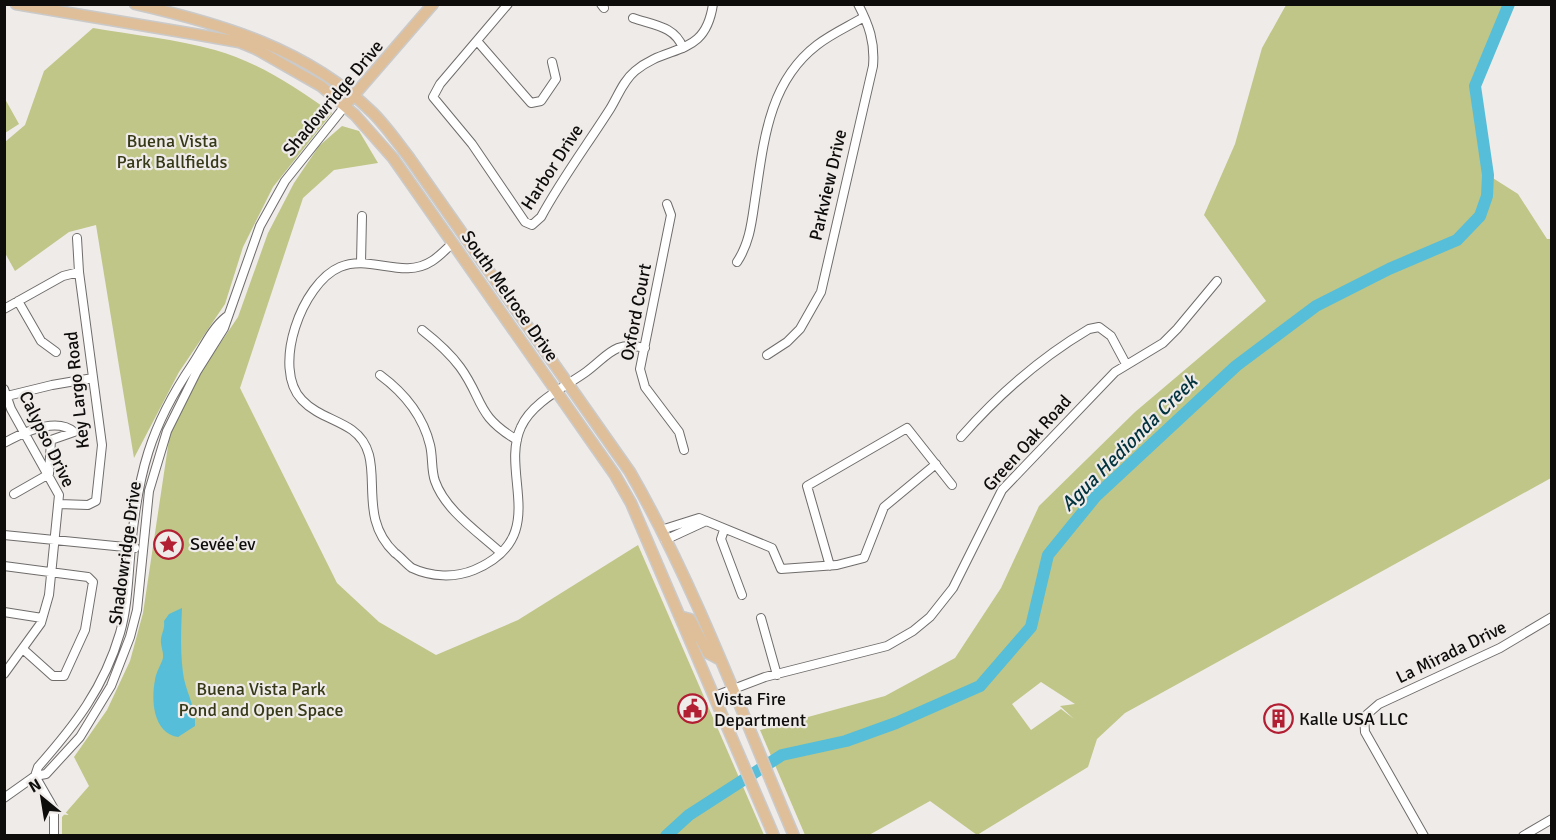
<svg xmlns="http://www.w3.org/2000/svg" width="1556" height="840" viewBox="0 0 1556 840" font-family="Signika,sans-serif">
  <rect width="100%" height="100%" fill="#efebe9"/>
  <path fill="#bfc687" fill-rule="evenodd" d="M1286 5H1508L1475 86 1488 175 1518 194 1547 239H1551V478L1125 713 1097 739 1088 767 977 835 930 801 869 835H805L760 730 885 696 955 658 1001 588 1039 506 1135 412 1266 301 1204 215 1235 144 1262 48ZM1041 682 1075 704 1060 706 1074 719 1061 709 1031 730 1012 704Z
    M93 28C133 35 176 39 215 50 258 62 295 87 332 113L273 187 243 247 225 304 179 372 134 458 96 225 69 232 15 271 5 253V142L25 125 44 71Z
    M5 99 19 124 5 133H4Z
    M342 126 359 131 378 163 334 170 303 198 240 388 337 583 379 622 436 655 518 620 638 545 764 835 62 836V817L89 786 74 757 107 710 130 661 143 613 173 413 238 317 268 233 294 183 319 146Z"/>
  <path fill="#56bed8" d="M182 608C181 631 180 656 184 679 188 696 196 709 195 726L178 737C153 733 151 700 155 680 156 672 161 665 163 658 164 652 160 645 161 639 162 632 165 629 164 621L169 614Z"/>
  <g fill="none" stroke-linecap="round" stroke-linejoin="round">
    <path stroke="#56bed8" stroke-width="12" d="M666 836 689 815 782 755 846 741 896 723 980 686 1031 627 1048 555 1096 496 1236 366 1316 306 1389 269 1457 240 1480 216 1487 196 1488 175 1475 86 1509 4"/>
    <defs>
      <path id="minor" d="M508 4 440 84 433 97 472 144 525 222 532 225 541 217C561 180 587 145 610 109 618 96 623 81 635 71 668 43 705 59 713 4
        M601 4 604 8
        M633 18C653 25 675 26 683 48
        M478 42 531 103 541 101 556 79 552 62
        M667 204 671 215 640 369 645 387 679 432 684 450
        M453 243C446 249 440 256 432 261 403 280 370 254 340 267 302 283 271 368 302 400 316 415 336 419 352 430 391 458 352 513 395 553 401 557 406 564 412 568 431 577 455 578 474 570 552 537 499 474 521 427 532 402 565 387 586 372 608 356 614 340 645 348
        M737 262C751 241 752 218 756 193 764 138 770 81 817 45 831 34 849 26 864 17
        M361 263 362 216
        M18 301 41 341 56 352
        M4 309 63 276 79 272
        M422 330C436 341 449 352 460 367 484 400 475 415 517 440
        M767 355 787 342 800 329 821 292 873 66C875 42 869 25 858 4
        M380 375C403 392 423 416 430 445 433 457 431 470 435 481 445 510 478 532 500 552
        M4 389 11 409 59 495 49 595 41 623 4 674
        M7 396 52 385 93 378
        M961 437C998 395 1040 358 1089 329L1099 327 1111 336 1126 364
        M4 443C22 433 56 416 74 432L51 440 49 474 14 494
        M59 504 88 505 96 501 102 445 79 272 77 238
        M661 530 699 518 772 548 781 569 837 565 864 558 884 507 936 464
        M724 530 721 539 742 595
        M4 535 135 548
        M665 540 704 522
        M4 566 88 577 93 582 85 630 64 676H53L24 650
        M830 566 807 486 907 428 952 485
        M4 612 42 618
        M761 618 777 675
        M715 696 765 677 887 646 913 631 930 617 953 588 1002 490 1115 372 1163 343 1177 329 1217 281
        M35 776 38 767C75 725 104 688 120 633 128 605 128 576 131 547 138 474 150 427 192 365 203 349 211 329 226 317
        M35 776 54 809V836
        M4 798 35 776 46 774 80 737 111 686 130 637 137 610 149 491 167 431 197 371 224 328 260 226 285 181 345 106
        M1424 836 1365 732 1364 717 1379 704 1500 648 1552 617
        M1523 836 1552 819"/>
      <path id="major" d="M16 4 194 34 239 42 256 49 321 86 355 115 393 158 615 475 631 503 774 836
        M135 4C222 24 308 49 373 113 386 126 397 142 408 156L630 472C696 587 742 714 794 836
        M349 101 433 4
        M682 617 690 619 708 653 719 659"/>
    </defs>
    <use href="#minor" stroke="#6f6c6b" stroke-width="10"/>
    <use href="#major" stroke="#cacaca" stroke-width="13"/>
    <use href="#minor" stroke="#fff" stroke-width="8"/>
    <use href="#major" stroke="#dfbf9a" stroke-width="10"/>
  </g>
  <defs>
    <symbol id="sight-ring" viewBox="-11 -11 22 22"><circle r="9.5" fill="#efebe9" stroke="#b21f33" stroke-width="1.5"/><path d="M0-6L1.8-2.2L6-1.7L2.9 1.2L3.7 5.4L0 3.3L-3.7 5.4L-2.9 1.2L-6-1.7L-1.8-2.2Z" fill="#b21f33"/></symbol>
    <symbol id="civic-ring" viewBox="-11 -11 22 22"><circle r="9.5" fill="#efebe9" stroke="#b21f33" stroke-width="1.5"/><path d="M-.6-6.5H3V-4.5H.6V-3L4-1V1h2V6H-6V1h2V-1L-.6-3ZM-1.2 2.5V6h2.4V2.5Z" fill="#b21f33"/></symbol>
    <symbol id="building-ring" viewBox="-11 -11 22 22"><circle r="9.5" fill="#efebe9" stroke="#b21f33" stroke-width="1.5"/><path d="M-4-6H4V6H1V3H-1V6H-4ZM-2.5-4.3h1.7v1.8h-1.7ZM.8-4.3h1.7v1.8H.8ZM-2.5-1h1.7V.8h-1.7ZM.8-1h1.7V.8H.8Z" fill="#b21f33"/></symbol>
  </defs>
  <g fill-rule="evenodd">
    <use href="#sight-ring" x="152" y="528" width="33" height="33"/>
    <use href="#civic-ring" x="676" y="692" width="33" height="33"/>
    <use href="#building-ring" x="1262" y="702" width="33" height="33"/>
  </g>
  <g text-anchor="middle" dominant-baseline="central" stroke-width="4.5" stroke-linejoin="round" paint-order="stroke">
    <g font-size="18" fill="#0e0d0c" stroke="#efebe9">
      <text transform="translate(333 98) rotate(-50)">Shadowridge Drive</text>
      <text transform="translate(552 167) rotate(-57)">Harbor Drive</text>
      <text transform="translate(828 185) rotate(-77)">Parkview Drive</text>
      <text transform="translate(510 296) rotate(55)">South Melrose Drive</text>
      <text transform="translate(636 312) rotate(-79)">Oxford Court</text>
      <text transform="translate(77 390) rotate(-96)">Key Largo Road</text>
      <text transform="translate(47 439) rotate(64)">Calypso Drive</text>
      <text transform="translate(1027 443) rotate(-48)">Green Oak Road</text>
      <text transform="translate(125 553) rotate(-82)">Shadowridge Drive</text>
      <text transform="translate(1451 652) rotate(-26)">La Mirada Drive</text>
    </g>
    <g font-size="18" fill="#363917" stroke="#efebe9">
      <text x="172" y="141">Buena Vista<tspan x="172" dy="21">Park Ballfields</tspan></text>
      <text x="261" y="689">Buena Vista Park<tspan x="261" dy="21">Pond and Open Space</tspan></text>
    </g>
    <g font-size="18" fill="#0e0d0c" stroke="#efebe9" text-anchor="start">
      <text x="190" y="544">Sevée'ev</text>
      <text x="714" y="699">Vista Fire<tspan x="714" dy="21">Department</tspan></text>
      <text x="1299" y="719">Kalle USA LLC</text>
    </g>
    <g font-size="20" font-style="italic" fill="#00323d" stroke="#efebe9">
      <text transform="translate(1129 443) rotate(-45)">Agua Hedionda Creek</text>
    </g>
  </g>
  <rect width="1556" height="840" fill="none" stroke="#0e0d0c" stroke-width="12"/>
  <g transform="translate(42 798) rotate(330)" stroke="#efebe9" stroke-width="4.5" paint-order="stroke">
  <path d="M0-4.5L10 22L0 15L-10 22Z" fill="#0e0d0c"/>
  <text y="-9" font-size="16" font-weight="bold" text-anchor="middle" fill="#0e0d0c">N</text>
  </g>
</svg>
